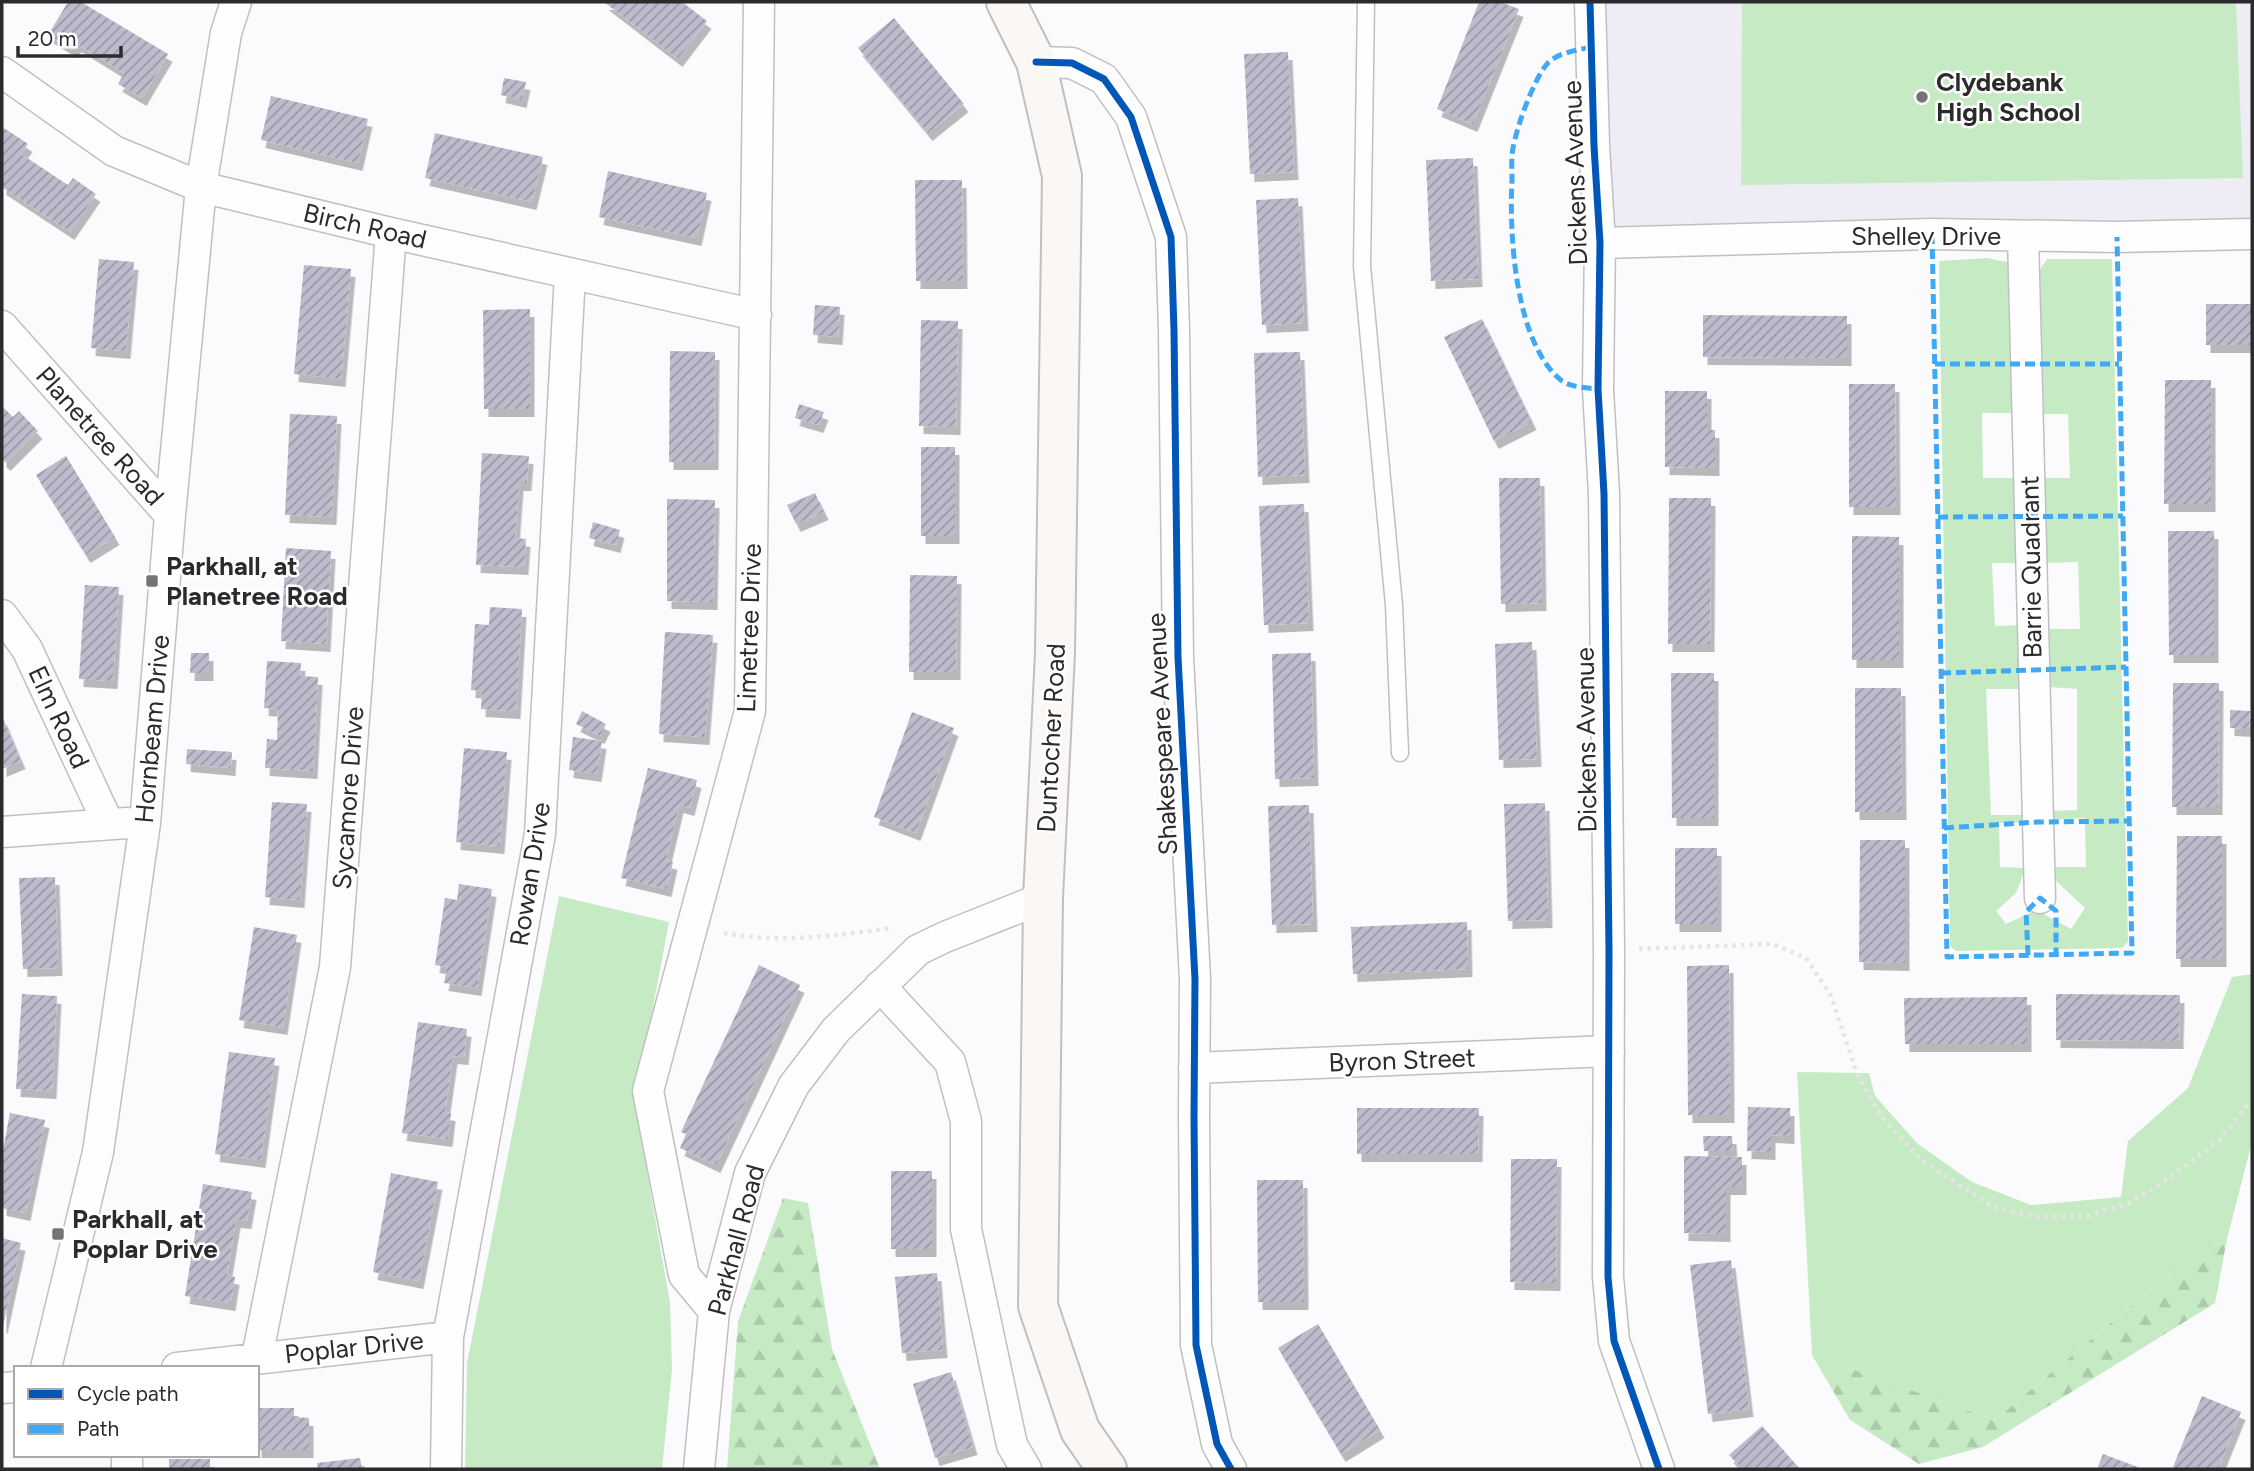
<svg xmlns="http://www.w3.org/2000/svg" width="2254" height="1471" viewBox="0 0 2254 1471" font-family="Figtree,sans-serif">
  <defs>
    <pattern id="forest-firs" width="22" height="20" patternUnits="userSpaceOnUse" patternTransform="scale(1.75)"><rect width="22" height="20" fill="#c6ebc4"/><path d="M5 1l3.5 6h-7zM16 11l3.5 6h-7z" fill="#aacaa9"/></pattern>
    <pattern id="building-hatch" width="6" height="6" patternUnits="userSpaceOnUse" patternTransform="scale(1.75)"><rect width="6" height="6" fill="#bdbbcc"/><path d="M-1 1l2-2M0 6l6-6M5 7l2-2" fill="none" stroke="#9a98a6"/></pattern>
    <filter id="shadow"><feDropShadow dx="4.5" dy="8" stdDeviation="0" flood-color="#0004"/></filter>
  </defs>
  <rect width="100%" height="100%" fill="#fbfbfd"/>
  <path fill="#eeedf6" d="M1590 2H2252V234L1600 243Z"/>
  <path fill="#c6ebc4" d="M1742 2H2236L2243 178 1741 185Z
    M1987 258 2007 262 2013 271 2016 413H1982L1983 478H2017L2019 563H1992L1995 626 2022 625 2023 689H1986L1991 815H2025V822L1999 823 2000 867 2026 868 2016 893 1996 911 2006 924 2036 910 2071 929 2085 908 2057 882 2051 867H2086L2085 818 2049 820 2050 811 2077 810V689L2049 687 2047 629H2080L2078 562 2045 563 2043 478H2070L2068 414H2042L2040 270 2047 259H2112L2128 942 2122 948 1956 951 1950 946 1939 261Z
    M559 896 669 922 635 1103 670 1303 672 1369 662 1469H465L467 1363Z
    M2252 974V1142L2227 1239 2168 1275 1995 1420 1812 1355 1797 1072 1869 1073 1875 1096 1918 1144 1972 1182 2031 1205 2121 1197 2128 1141 2188 1088 2232 977Z"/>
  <path fill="url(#forest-firs)" d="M783 1198 808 1203 832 1349 880 1469H727L738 1321Z
    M2227 1239 2215 1303 1983 1447 1919 1464 1850 1420 1812 1355 1995 1420 2168 1275Z"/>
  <path fill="url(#building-hatch)" filter="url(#shadow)" d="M68 2H81L168 54 142 98 118 84 124 73 77 44 73 50 48 35Z
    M604 2H682L707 21 678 59Z
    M1479 2H1500L1519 9 1473 124 1437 109Z
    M894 18 964 104 928 133 858 48Z
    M1288 52 1294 172 1250 174 1244 54Z
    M504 78 526 82 522 100 501 95Z
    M271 96 368 119 358 163 261 140Z
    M4 128 28 144 21 154 68 185 73 178 96 194 70 232 2 187V132Z
    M435 133 543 157 532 202 425 178Z
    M1473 158 1478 279 1431 281 1426 160Z
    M608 171 707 193 697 238 599 217Z
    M915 180H962L963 281H916Z
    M1298 198 1304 323 1262 325 1256 200Z
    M99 259 134 262 126 351 91 348Z
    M304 265 351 269 341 379 294 374Z
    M2206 304H2252V345H2206Z
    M815 305 840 307 838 337 813 335Z
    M530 309V409H484L483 310Z
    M1703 315 1847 316V358L1703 357Z
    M1482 319 1532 422 1494 441 1444 337Z
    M921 320 958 321 956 427 919 426Z
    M670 351 715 352 714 462H669Z
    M1300 352 1305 475 1258 477 1254 353Z
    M2165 380H2211V504H2164Z
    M1849 384H1895L1896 507H1849Z
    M1665 391H1707V430H1715V468L1665 467Z
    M799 404 824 412 819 425 795 418Z
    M2 406 13 417 19 411 38 431 6 463 2 459Z
    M290 414 337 416 332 517 285 515Z
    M921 447H955V536H921Z
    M482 453 529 456 527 483H519L515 538 526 539 524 567 476 565Z
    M66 456 115 537 86 555 36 475Z
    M1499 478H1540L1542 603 1501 604Z
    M815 493 824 512 796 524 787 505Z
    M1669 498H1711L1710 644H1668Z
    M667 499 715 500 713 602 667 601Z
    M1304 504 1309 623 1264 625 1259 506Z
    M593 522 620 530 616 545 589 538Z
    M2168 531H2214V655H2169Z
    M1852 536 1899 537V660H1852Z
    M286 548 331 551 326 644 281 641Z
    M910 575 957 576 956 672H909Z
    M85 585 119 587 113 681 79 679Z
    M490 607 522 609 516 711 481 709 482 691 471 690 475 624 489 625Z
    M665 632 713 635 705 737 659 734Z
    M1532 642 1537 759 1499 760 1495 644Z
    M191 653H209V673H190Z
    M1311 653 1314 778 1275 779 1272 654Z
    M267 661 301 663 300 676 318 677 313 771 265 768 267 739 277 740 278 709 264 708Z
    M1671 673H1714V818H1672Z
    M2173 683H2219L2218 807H2172Z
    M1855 688H1901L1902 812H1855Z
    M2230 710 2250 711 2249 729 2230 728Z
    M582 711 606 724 600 736 576 724Z
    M912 712 954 728 916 833 874 817Z
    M2 716 21 761 2 769Z
    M573 737 602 741 597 774 569 770Z
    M464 748 507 752 500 846 456 842Z
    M187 749 232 752 231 768 186 764Z
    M648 768 697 780 690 808 679 805 666 860 673 862 667 889 621 878Z
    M272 802 307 804 300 900 265 897Z
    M1545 803 1548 920 1508 921 1504 804Z
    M1309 805 1313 924 1272 925 1268 806Z
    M2177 836H2222V959H2176Z
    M1860 840H1905V963L1859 962Z
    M1675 848H1717V924H1675Z
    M55 877 58 968 23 969 19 878Z
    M459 884 492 889 477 988 444 983 447 967 435 965 445 898 457 900Z
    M1467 922 1468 969 1353 974 1351 927Z
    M254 927 297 935 283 1027 239 1020Z
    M759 965 800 985 716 1165 680 1148 686 1134 681 1132Z
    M1729 965 1730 1115H1688L1687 966Z
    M22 994 57 996 52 1091 16 1089Z
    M2056 994 2180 995 2179 1041 2056 1040Z
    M2027 997V1044H1905L1904 998Z
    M418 1022 467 1029 464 1057 453 1056 445 1112 451 1113 448 1139 402 1133Z
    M229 1052 275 1058 261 1160 215 1154Z
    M1748 1107 1790 1108V1136L1771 1135V1152L1747 1151Z
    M1357 1108H1479L1478 1154H1357Z
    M10 1113 45 1120 26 1213 2 1208V1155Z
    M1703 1136H1732L1733 1151H1704Z
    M1684 1156 1742 1157V1187H1726V1234L1684 1233Z
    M1511 1159H1557L1556 1283 1510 1282Z
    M891 1171H932V1249H891Z
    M391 1173 438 1182 419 1281 373 1272Z
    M1257 1180H1303L1304 1302H1258Z
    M203 1184 252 1192 247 1221 236 1220 227 1275 235 1277 231 1303 185 1296Z
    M2 1238 21 1243 3 1326H2Z
    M1731 1260 1749 1409 1708 1414 1690 1265Z
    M937 1273 943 1350 902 1353 895 1277Z
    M1318 1324 1380 1430 1341 1454 1278 1348Z
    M951 1372 973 1447 935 1458 913 1384Z
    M2202 1396 2241 1412 2218 1469H2178L2173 1467Z
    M257 1408H294V1417L309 1418V1450H257Z
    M1762 1426 1800 1469H1742L1729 1455Z
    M2103 1454 2143 1469H2097Z
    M360 1458 362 1469H318L317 1463Z
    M169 1459H210V1469H169Z"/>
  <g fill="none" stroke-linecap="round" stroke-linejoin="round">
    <defs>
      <path id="service" d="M1366 2 1362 266 1394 605 1400 753"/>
      <path id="minor" d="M1590 2 1594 146 1600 243 1598 389 1604 494 1609 951 1608 1277 1614 1341 1659 1469
        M1036 62 1072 63 1104 79 1131 117 1171 237 1174 330 1178 657 1195 979 1194 1117 1196 1345 1217 1444 1231 1469
        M2 72 114 151 201 187 391 233 756 315
        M2023 236 2040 898
        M1600 243 1932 234 2117 237 2252 234
        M2 326 170 515
        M2 615 27 649 108 823
        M2 832 127 823
        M880 986 950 1062 966 1121V1229L1012 1445 1026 1469
        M1194 1068 1609 1051
        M714 1311 684 1275 648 1091 750 711 759 2
        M257 1357 335 967 391 233
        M46 1368 98 1152 145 823 170 515 201 187 226 33 236 2
        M177 1368 448 1337
        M2 1388 16 1387
        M127 1469V1455
        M446 1469 448 1337 540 834 570 274
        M699 1469 714 1311 750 1173 794 1085 836 1030 918 950 945 937 1043 898"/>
      <path id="secondary" d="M1006 2 1036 62 1062 176 1055 653 1043 898 1038 1306 1080 1430 1107 1469"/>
    </defs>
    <use href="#service" stroke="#c0c0c2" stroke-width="19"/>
    <use href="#minor" stroke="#c0c0c2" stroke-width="33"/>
    <use href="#secondary" stroke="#c0c0c2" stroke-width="42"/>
    <path stroke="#e5e5e6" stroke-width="4.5" stroke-dasharray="3.5 5" stroke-linecap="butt" d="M724 933C780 944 837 935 893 928
      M1639 949 1773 944 1806 958 1831 996 1858 1076 1881 1116 1922 1161 1992 1206 2035 1217 2087 1216 2129 1203 2168 1179 2220 1139 2252 1099"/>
    <use href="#service" stroke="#fefeff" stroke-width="16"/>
    <use href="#minor" stroke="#fefeff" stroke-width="30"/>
    <use href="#secondary" stroke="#faf7f5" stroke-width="38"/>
    <path stroke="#3fa9f5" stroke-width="5" stroke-dasharray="10 5" stroke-linecap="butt" d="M1591 47C1578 50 1556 53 1547 64 1533 81 1517 126 1513 148 1511 158 1512 169 1512 180 1509 235 1515 344 1562 381 1570 387 1588 388 1598 389
      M1932 234 1947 957 2132 953 2117 237
      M1935 364H2119
      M1938 517 2123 516
      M1941 673 2126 667
      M1944 828 2038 822 2130 821
      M2028 955 2026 912 2040 898 2056 911V955"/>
    <defs>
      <path id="cycleway" d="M1590 2 1594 146 1600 243 1598 389 1604 494 1609 951 1608 1277 1614 1341 1659 1469
        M1036 62 1072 63 1104 79 1131 117 1171 237 1174 330 1178 657 1195 979 1194 1117 1196 1345 1217 1444 1231 1469"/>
    </defs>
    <use href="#cycleway" stroke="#fff" stroke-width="11"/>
    <use href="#cycleway" stroke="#0057b8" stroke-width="7"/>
  </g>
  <g fill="#747476" stroke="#fff" stroke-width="2.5">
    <circle cx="1922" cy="97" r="7"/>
    <rect x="145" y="574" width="14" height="14" rx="3.5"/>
    <rect x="51" y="1227" width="14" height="14" rx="3.5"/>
  </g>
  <g text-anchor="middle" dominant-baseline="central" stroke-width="5" stroke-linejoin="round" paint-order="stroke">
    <g font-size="26" font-weight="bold" fill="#2b2b2d" stroke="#fff" text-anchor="start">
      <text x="1936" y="82">Clydebank<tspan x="1936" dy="30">High School</tspan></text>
      <text x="166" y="566">Parkhall, at<tspan x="166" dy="30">Planetree Road</tspan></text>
      <text x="72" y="1219">Parkhall, at<tspan x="72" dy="30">Poplar Drive</tspan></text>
    </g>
    <g font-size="26" fill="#2b2b2d" stroke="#fff">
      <text transform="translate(1575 173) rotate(-92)">Dickens Avenue</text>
      <text transform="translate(365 226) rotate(13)">Birch Road</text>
      <text x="1926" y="236">Shelley Drive</text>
      <text transform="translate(100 436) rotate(48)">Planetree Road</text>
      <text transform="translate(2031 567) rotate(-91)">Barrie Quadrant</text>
      <text transform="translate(749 628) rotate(-88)">Limetree Drive</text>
      <text transform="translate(59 717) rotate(65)">Elm Road</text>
      <text transform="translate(152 729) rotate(-85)">Hornbeam Drive</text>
      <text transform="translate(1162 734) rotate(-93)">Shakespeare Avenue</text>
      <text transform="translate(1051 738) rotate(-87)">Duntocher Road</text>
      <text transform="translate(1586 740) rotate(-91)">Dickens Avenue</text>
      <text transform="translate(348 798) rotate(-86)">Sycamore Drive</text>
      <text transform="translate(530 874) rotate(-81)">Rowan Drive</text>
      <text transform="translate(1402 1060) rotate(-2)">Byron Street</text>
      <text transform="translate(736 1240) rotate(-75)">Parkhall Road</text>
      <text transform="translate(354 1347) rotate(-6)">Poplar Drive</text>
    </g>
  </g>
  <rect width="2254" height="1471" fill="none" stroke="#2b2b2d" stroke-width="7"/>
  <rect x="14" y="1366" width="245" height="91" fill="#ffffff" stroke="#aaaaab" stroke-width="2"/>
  <rect x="28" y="1389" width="35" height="10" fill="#0057b8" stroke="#aaaaab" stroke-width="2"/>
  <text x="77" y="1401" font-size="21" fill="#2b2b2d">Cycle path</text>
  <rect x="28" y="1424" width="35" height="10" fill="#3fa9f5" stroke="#aaaaab" stroke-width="2"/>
  <text x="77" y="1436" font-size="21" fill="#2b2b2d">Path</text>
  <path d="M18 46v10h103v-10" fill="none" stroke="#2b2b2d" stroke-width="3.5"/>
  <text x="28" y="46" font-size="21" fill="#2b2b2d" stroke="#ffffff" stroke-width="5" paint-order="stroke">20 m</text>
</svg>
